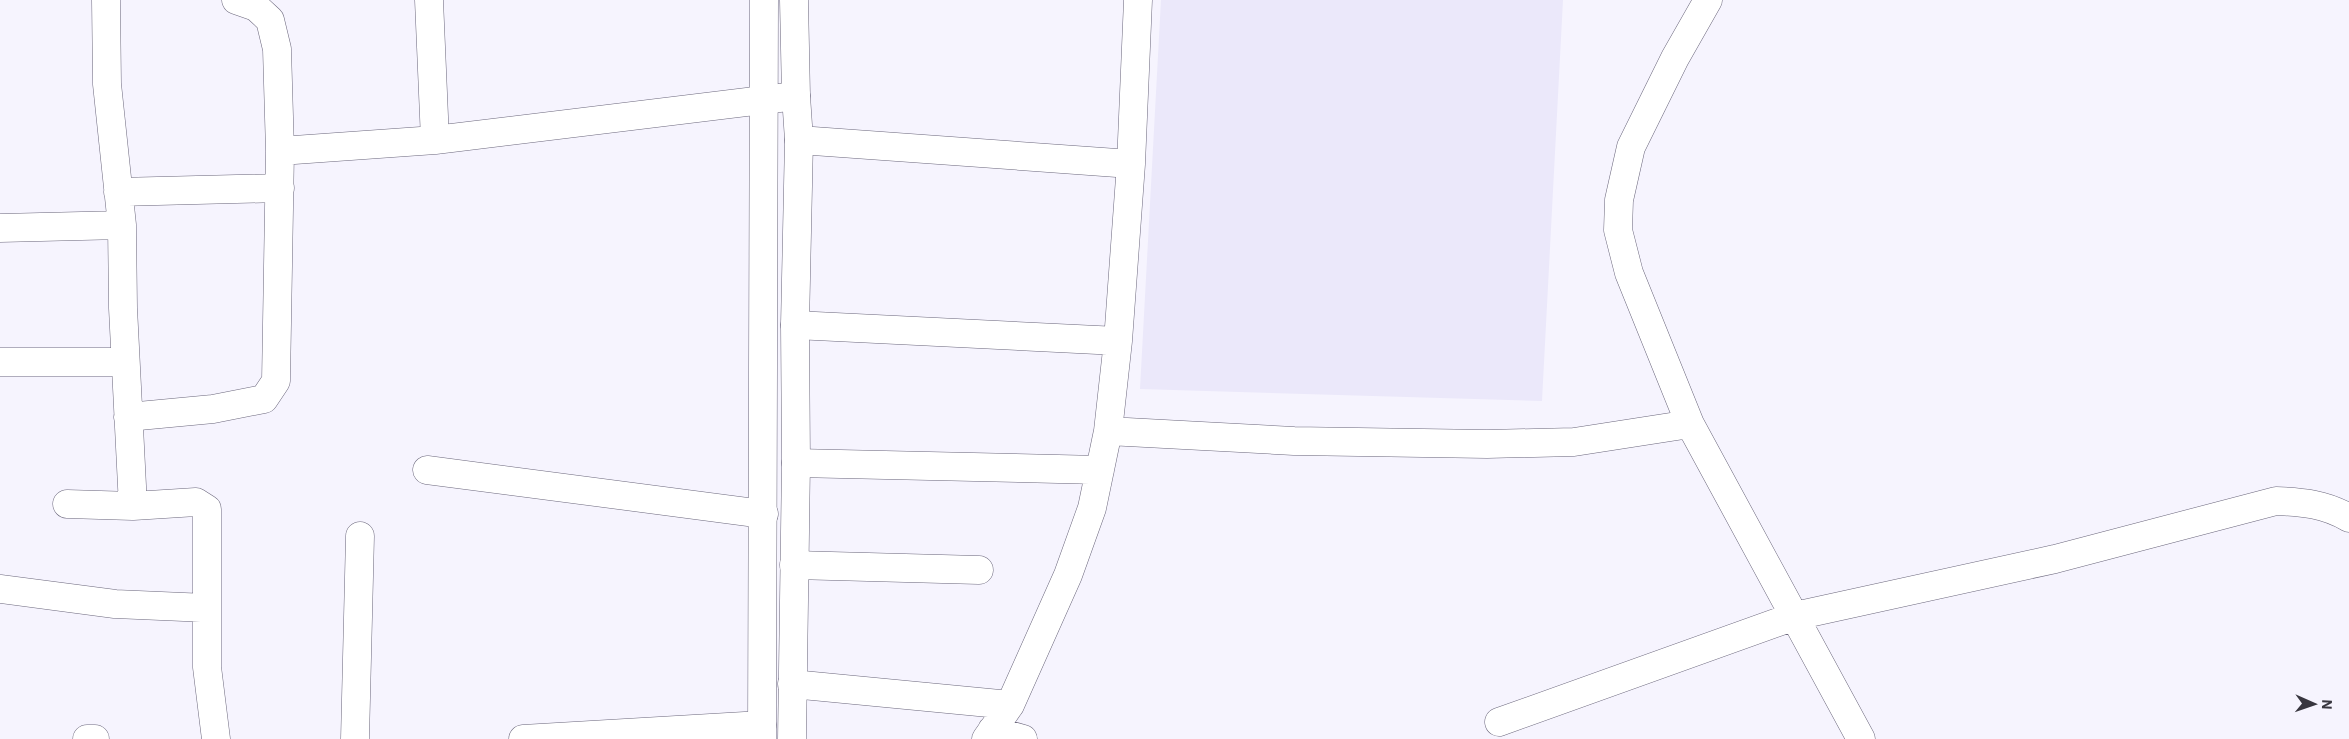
<svg xmlns="http://www.w3.org/2000/svg" width="2349" height="739" viewBox="0 0 2349 739" font-family="'IBM Plex Sans',sans-serif">
  <rect width="100%" height="100%" fill="#f6f4fe"/>
  <path fill="#ebe8fa" d="M1161 0H1563L1542 401 1140 389Z"/>
  <g fill="none" stroke-linecap="round" stroke-linejoin="round">
    <defs>
      <path id="street" d="M106 0 107 84 122 225 123 308 133 506
        M429 0 435 140
        M1708 0 1675 58 1631 147 1619 200 1618 230 1629 273 1690 424 1861 739
        M799 140 1131 164
        M280 151 435 140 796 96
        M118 192 280 188
        M0 228 122 225
        M795 325 1118 341
        M0 362H125
        M128 417 213 409 264 399 276 381 280 151 277 49 270 20 256 7 236 0
        M1108 431 1294 441 1487 444 1574 442 1690 424
        M796 463 1100 470
        M427 470 764 514
        M67 504 133 506 196 502 207 509V667L216 739
        M794 565 979 570
        M0 589 115 604 207 608
        M792 684 1010 705
        M1499 722 1795 616 2055 559 2276 501C2303 502 2325 504 2349 518
        M992 730 1023 739
        M87 739H95
        M355 739 360 536
        M523 739 762 725
        M986 739 1010 705 1068 575 1092 508 1108 431 1118 341 1131 164 1138 0"/>
      <path id="secondary" d="M762 739 764 0
        M792 739 796 463 795 325 799 140 796 96 794 0"/>
    </defs>
    <use href="#street" stroke="#6b677c" stroke-width="29"/>
    <use href="#secondary" stroke="#6b677c" stroke-width="29"/>
    <use href="#street" stroke="#fff" stroke-width="28"/>
    <use href="#secondary" stroke="#fff" stroke-width="28"/>
  </g>
  <g transform="translate(2314 704) rotate(92)" stroke="#f6f4fe" stroke-width="4" paint-order="stroke">
  <path d="M0-4L9 19L0 12L-9 19Z" fill="#38363f"/>
  <text y="-8" font-size="14" font-weight="bold" text-anchor="middle" fill="#38363f">N</text>
  </g>
</svg>
